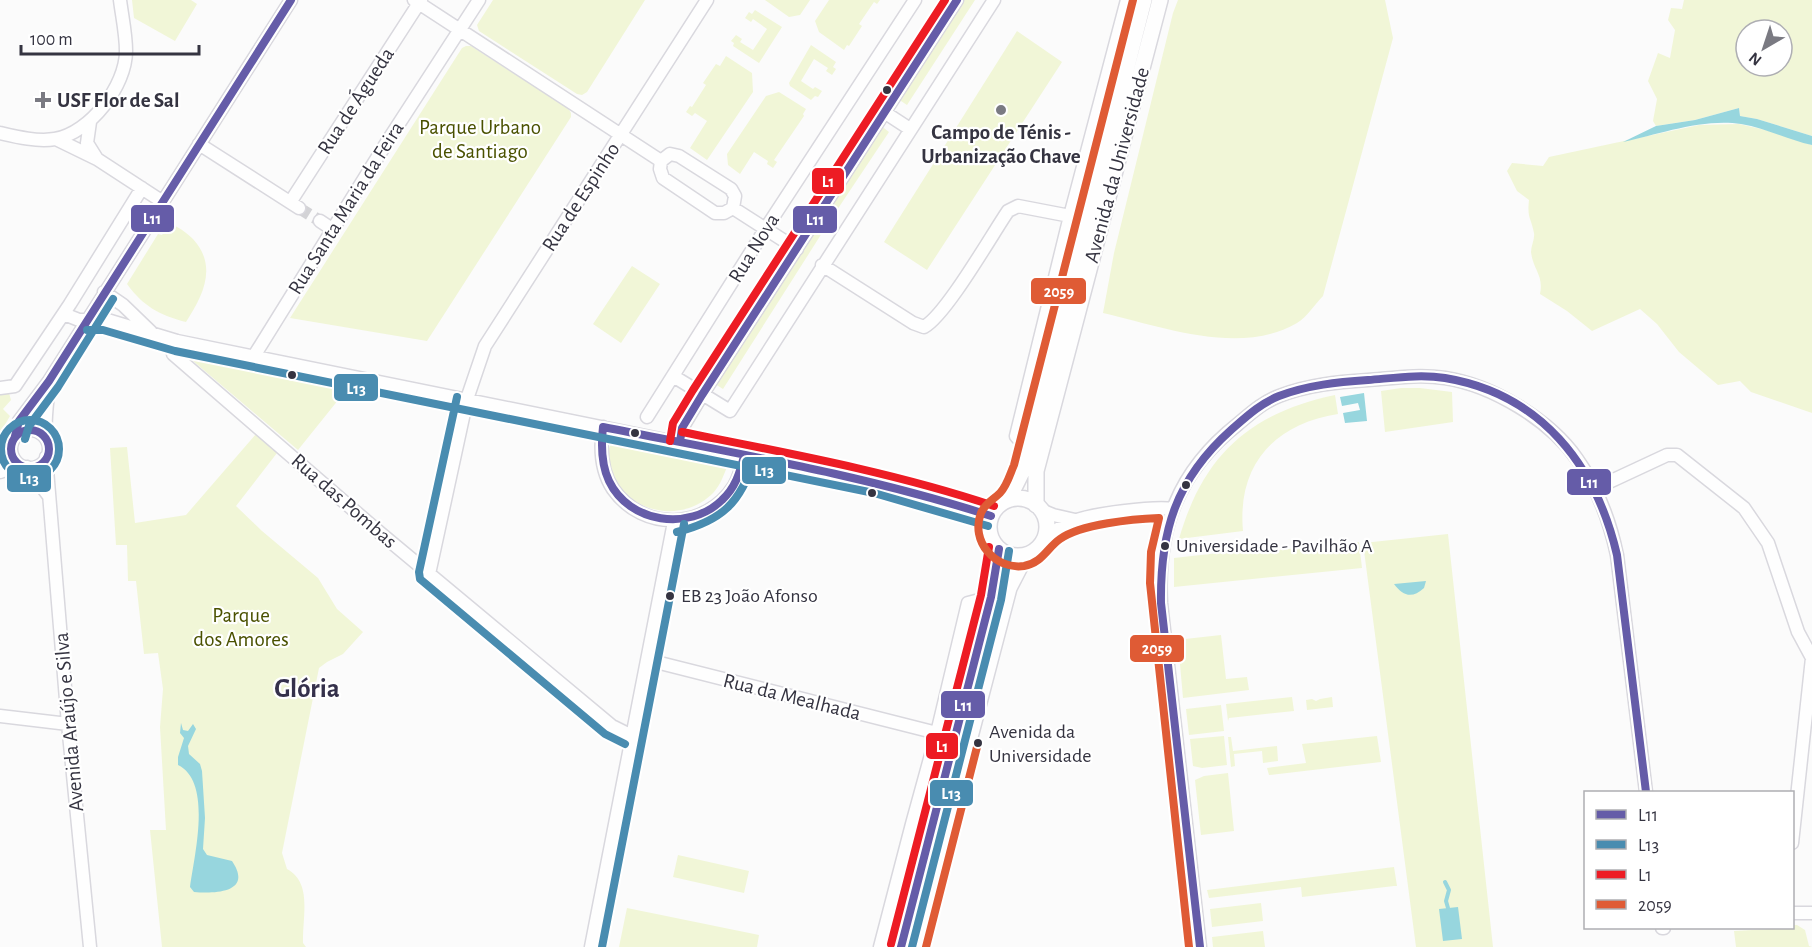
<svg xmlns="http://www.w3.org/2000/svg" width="1812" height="947" viewBox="0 0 1812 947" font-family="'Alegreya Sans',sans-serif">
  <rect width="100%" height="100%" fill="#fbfbfb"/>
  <path fill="#f1f6d7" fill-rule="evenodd" d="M132 0H191L197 4 175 41 134 18Z
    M493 0H645L587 92 582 95 577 94 479 31 477 25Z
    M765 0H810L800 15 789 17Z
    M829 0H880L877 4 874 2 859 24 862 26 849 46 847 45 844 50 819 32 815 21Z
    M962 0H975L907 105 898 99Z
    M1178 0H1385L1393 38 1323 296C1315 304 1307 317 1297 323 1240 356 1163 327 1103 313L1114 253 1173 13Z
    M1684 0H1812V136L1757 119 1740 116 1739 108 1695 120 1656 126 1653 121 1657 99 1648 81 1658 53 1670 58 1675 30 1668 20 1671 8 1682 9ZM1746 30H1782V66H1746Z
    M755 10 782 27 759 63 733 46 734 43 731 41 736 35 742 39 740 42 753 50 767 29 753 19 751 22 745 18 749 12 752 14Z
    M1017 31 1062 62 927 270 884 242Z
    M811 45 836 62 833 67 836 69 832 75 826 71 828 68 814 59 801 81 813 89 815 87 822 91 818 97 815 96 811 100 790 86 789 83Z
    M466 46H471L568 108 571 113V117L427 341 290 318 462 48Z
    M726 56 752 73 753 92 707 160 690 148 707 121 695 113 692 116 686 112 690 106 692 107 706 85 703 83 716 64 720 66Z
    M779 92 806 109 803 114 804 116 774 160 777 162 773 168 767 164 768 161 754 152 740 174 728 165 727 154 766 96Z
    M1739 124 1766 130 1812 145V413L1751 392 1740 381 1718 385 1679 352 1657 324 1640 309 1592 331 1567 311 1540 294C1544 275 1533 270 1531 252 1531 246 1535 239 1534 233 1531 217 1527 219 1529 200L1517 191 1507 171 1512 163 1543 166 1549 157 1699 125Z
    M880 125 889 132 829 222 723 389 715 384Z
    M169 224C178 226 187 233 193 239 218 266 203 296 186 322 159 315 143 306 127 284L158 234 162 235Z
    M632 266 660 284 621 343 593 324Z
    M186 355 347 389 298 450Z
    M1401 388H1420L1452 392 1453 422 1385 432 1381 391Z
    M9 393 11 400 3 409 10 416 0 433V394Z
    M1335 395 1338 414C1274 424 1237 465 1243 531L1179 539C1203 455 1250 413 1335 395Z
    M256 434 277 453 236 506 262 531 318 578 337 609 363 632 343 654 327 662 319 668 282 853 287 869C313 883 302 918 303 943L306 947H162L150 830H166L160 727 163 689 158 653 144 654 136 581H128L127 545H116L110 448 127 447 135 523 186 515Z
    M611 444 617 445 727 467C723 477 719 488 711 495 676 527 617 509 610 462 609 455 607 450 611 444Z
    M1448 534 1493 947H1416L1363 543Z
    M1359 542 1362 568 1174 587V558L1245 550 1246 553Z
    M1221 635 1226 679 1247 677 1249 690 1183 698 1178 642 1185 639Z
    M1292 697 1294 711 1229 718 1228 721 1226 704Z
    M1332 697 1333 707 1307 710 1306 700 1312 699 1316 701 1320 699Z
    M1221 705 1224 731 1189 735 1186 709Z
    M1224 736 1227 765 1202 768 1193 766 1190 739Z
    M1377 736 1381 762 1269 775 1267 768 1306 763 1302 744Z
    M1228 737H1231L1233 751 1277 746 1278 761 1263 763 1262 751 1234 754 1235 766 1231 767Z
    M1228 773 1234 831 1201 835 1195 780 1204 776Z
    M678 855 749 871 744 893 673 877Z
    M1394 867 1397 886H1394L1302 897 1301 887 1209 898 1207 890Z
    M1261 903 1263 921 1212 927 1210 909Z
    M627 908 759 935 757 947H619Z
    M1793 925H1797L1805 930 1809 946 1812 947H1736L1734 931 1792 928Z
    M1263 931 1265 947H1213L1212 937Z"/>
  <path fill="#97d6de" d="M1739 108 1740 116 1757 119 1812 136V145C1788 140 1766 128 1741 124 1704 118 1659 134 1623 142L1656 126 1695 120Z
    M1364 393 1367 421 1345 423 1343 413 1360 410 1358 403 1342 406 1340 397Z
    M1426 581 1424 588C1412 599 1403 596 1394 584Z
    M181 723 183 730 188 731 193 724 196 729 188 746 189 754 200 764 202 771 205 818 203 849 207 855 232 861C253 892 217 894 194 892L190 887C194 856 213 782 178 765V757L184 738 180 733Z
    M1458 907 1462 939 1443 941 1439 909Z"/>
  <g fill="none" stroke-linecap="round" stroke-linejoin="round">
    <path stroke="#97d6de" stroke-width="4" d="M1445 882 1449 890 1446 901 1448 908"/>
    <path stroke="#d3d3d6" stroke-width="12" stroke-dasharray="12 6" stroke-linecap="butt" d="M299 208 320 221"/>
    <defs>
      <path id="minor" d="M414 0 661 161
        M884 112 910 129
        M90 122 87 143 97 159
        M0 133C17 137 38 142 55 139 90 133 126 86 126 51 126 34 122 16 120 0
        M56 139 97 159 163 202
        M199 144 299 208
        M670 154 679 156 731 189 735 196 733 208 724 213H715L663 178 660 169 661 161Z
        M291 201 421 0
        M733 208 797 249
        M320 221 332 229
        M822 265 913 323 924 327C946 315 991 236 1008 211L1018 206 1070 216
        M104 292 123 305 151 332
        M64 314 79 320 104 319 177 341 876 483 966 508 991 516
        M173 354 379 532 612 726 630 735
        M254 356 387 142 479 0
        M673 376 730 411 994 0
        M0 388 15 386 70 304 142 188
        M647 417 766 228 915 0
        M603 427C600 448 601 471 613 489 643 532 706 530 734 486 739 478 742 466 744 456
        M11 449a19 19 0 1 1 38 0a19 19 0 1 1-38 0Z
        M15 436 19 421 49 381 291 0
        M46 438C44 418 48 401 49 381
        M680 442 682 428 702 395 957 0
        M1028 450 1016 436 1070 216 1127 0
        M46 457 68 724 90 947
        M27 467 48 495
        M0 472 19 465
        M1594 489 1667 455H1677L1744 508 1768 543 1798 632 1812 658 1792 843
        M1041 510 1053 515 1075 520
        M1045 538C1054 531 1063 525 1074 521 1092 514 1154 506 1173 509
        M429 574 467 399 485 346 707 0
        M648 660 937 733
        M0 716 68 724
        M1792 913H1812
        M1662 928H1664
        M591 947 674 522
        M880 947 912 824 937 733 968 603 991 597
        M1200 947 1161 603C1157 528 1178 471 1238 424 1250 414 1263 402 1279 396 1307 385 1337 382 1368 380 1393 378 1419 374 1445 378 1492 385 1550 420 1577 459 1597 487 1610 522 1617 555L1646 792"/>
      <path id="major" d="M989 527a29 29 0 1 1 58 0a29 29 0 1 1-58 0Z
        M1008 500 1024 468 1144 0
        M1036 505V471L1160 0
        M901 947 991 597 999 549
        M915 947 1009 588 1026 555"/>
    </defs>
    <use href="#minor" stroke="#d9d8de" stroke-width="15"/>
    <use href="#major" stroke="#d9d8de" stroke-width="18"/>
    <use href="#minor" stroke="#fefefe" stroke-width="12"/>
    <use href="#major" stroke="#fefefe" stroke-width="15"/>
    <defs>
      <path id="bus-1" d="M11 449a19 19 0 1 1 38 0a19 19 0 1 1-38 0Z
        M15 436 19 421 49 381 291 0
        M680 442 682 428 702 395 957 0
        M744 456C740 473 735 488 722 500 689 532 629 523 609 481 601 464 601 445 603 427 733 453 865 475 991 516
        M901 947 991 597 999 549
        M1200 947 1161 603C1160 531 1176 479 1231 430 1246 417 1261 403 1279 396 1308 385 1338 382 1368 380 1394 378 1420 374 1445 378 1541 394 1596 465 1617 555L1646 792"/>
      <path id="bus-2" d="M87 330H103L175 351 874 493 988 526
        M457 397 419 572 420 579 605 734 625 744
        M1 449a29 29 0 1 1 58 0a29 29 0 1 1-58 0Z
        M25 439 29 426 58 387 113 299
        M677 532C721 521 741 503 754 459
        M602 947 684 524
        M912 947 1001 600 1009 551"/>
      <path id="bus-3" d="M682 432C787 453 892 472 994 506
        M670 441 673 423 693 390 945 0
        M891 944 981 595 989 547"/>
      <path id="bus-4" d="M1133 0 1014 465C1010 474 1007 486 1000 493 993 500 985 503 981 513 970 541 995 570 1024 566 1042 563 1047 548 1060 539 1081 524 1133 519 1159 518L1151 552 1150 583 1189 947
        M926 947 978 743"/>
    </defs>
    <use href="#bus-1" stroke="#fff" stroke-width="12"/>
    <use href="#bus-2" stroke="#fff" stroke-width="12"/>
    <use href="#bus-3" stroke="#fff" stroke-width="12"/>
    <use href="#bus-4" stroke="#fff" stroke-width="12"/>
    <use href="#bus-1" stroke="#655ca8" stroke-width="8"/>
    <use href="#bus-2" stroke="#498cb0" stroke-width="8"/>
    <use href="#bus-3" stroke="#ed1c24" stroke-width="8"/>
    <use href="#bus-4" stroke="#df5b35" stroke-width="8"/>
  </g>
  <g fill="#353441" stroke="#fff" stroke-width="2">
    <circle cx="887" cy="90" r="5"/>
    <circle cx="292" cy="375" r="5"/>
    <circle cx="635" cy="433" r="5"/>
    <circle cx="1186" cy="485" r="5"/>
    <circle cx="872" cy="493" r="5"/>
    <circle cx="1165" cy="546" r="5"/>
    <circle cx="670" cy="596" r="5"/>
    <circle cx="978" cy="743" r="5"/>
  </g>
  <g fill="#7a7a82" stroke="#fff" stroke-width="2">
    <path d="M40 91h6v6h6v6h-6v6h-6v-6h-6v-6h6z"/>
    <circle cx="1001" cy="110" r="6"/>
  </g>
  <g text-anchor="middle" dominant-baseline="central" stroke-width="4.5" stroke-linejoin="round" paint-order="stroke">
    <g font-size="20" fill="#353441" stroke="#fff" text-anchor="start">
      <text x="1176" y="546">Universidade - Pavilhão A</text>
      <text x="681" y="596">EB 23 João Afonso</text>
      <text x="989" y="732">Avenida da<tspan x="989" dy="24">Universidade</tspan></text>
    </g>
    <g font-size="21" font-weight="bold" fill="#353441" stroke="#fff" text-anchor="start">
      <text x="57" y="100">USF Flor de Sal</text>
      <text x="1001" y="132" text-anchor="middle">Campo de Ténis -<tspan x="1001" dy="24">Urbanização Chave</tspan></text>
    </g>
    <g font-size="21" fill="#353441" stroke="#fff">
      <text transform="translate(356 101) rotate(-57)">Rua de Águeda</text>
      <text transform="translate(1117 165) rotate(-75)">Avenida da Universidade</text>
      <text transform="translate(581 197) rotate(-57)">Rua de Espinho</text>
      <text transform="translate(346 208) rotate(-58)">Rua Santa Maria da Feira</text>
      <text transform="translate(754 248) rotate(-58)">Rua Nova</text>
      <text transform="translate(344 501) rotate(41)">Rua das Pombas</text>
      <text transform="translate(792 697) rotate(14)">Rua da Mealhada</text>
      <text transform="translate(69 722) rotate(-95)">Avenida Araújo e Silva</text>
    </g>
    <g font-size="21" fill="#4a5100" stroke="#fff">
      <text x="480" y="127">Parque Urbano<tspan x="480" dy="24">de Santiago</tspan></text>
      <text x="241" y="615">Parque<tspan x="241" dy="24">dos Amores</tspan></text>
    </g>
    <g font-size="27" font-weight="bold" fill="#35314b" stroke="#fff">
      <text x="307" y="688">Glória</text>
    </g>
  </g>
  <g stroke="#fff" stroke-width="2">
    <rect x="811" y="167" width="34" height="28" rx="6" fill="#ed1c24"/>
    <rect x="130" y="204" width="45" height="29" rx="6" fill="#655ca8"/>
    <rect x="792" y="205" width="46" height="29" rx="6" fill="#655ca8"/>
    <rect x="1030" y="277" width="57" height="28" rx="6" fill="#df5b35"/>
    <rect x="333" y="373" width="46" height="29" rx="6" fill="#498cb0"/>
    <rect x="741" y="456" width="46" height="29" rx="6" fill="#498cb0"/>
    <rect x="6" y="464" width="46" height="29" rx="6" fill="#498cb0"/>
    <rect x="1566" y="468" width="46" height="28" rx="6" fill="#655ca8"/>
    <rect x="1129" y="634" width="56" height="29" rx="6" fill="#df5b35"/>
    <rect x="940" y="690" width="46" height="29" rx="6" fill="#655ca8"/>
    <rect x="925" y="732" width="34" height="28" rx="6" fill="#ed1c24"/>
    <rect x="929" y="779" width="45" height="28" rx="6" fill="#498cb0"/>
  </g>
  <g font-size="16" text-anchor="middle" font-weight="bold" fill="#fff">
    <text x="828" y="187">L1</text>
    <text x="152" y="224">L11</text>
    <text x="815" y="225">L11</text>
    <text x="1059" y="297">2059</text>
    <text x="356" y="394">L13</text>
    <text x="764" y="476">L13</text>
    <text x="29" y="484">L13</text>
    <text x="1589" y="488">L11</text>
    <text x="1157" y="654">2059</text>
    <text x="963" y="711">L11</text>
    <text x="942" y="752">L1</text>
    <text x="951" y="799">L13</text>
  </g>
  <rect x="1584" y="791" width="210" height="138" fill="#ffffff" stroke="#aeaeb3" stroke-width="1.5"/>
  <rect x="1596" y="810" width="30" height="9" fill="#655ca8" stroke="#aeaeb3" stroke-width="1.5"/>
  <text x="1638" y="821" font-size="18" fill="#353441">L11</text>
  <rect x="1596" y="840" width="30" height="9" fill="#498cb0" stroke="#aeaeb3" stroke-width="1.5"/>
  <text x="1638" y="851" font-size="18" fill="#353441">L13</text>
  <rect x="1596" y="870" width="30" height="9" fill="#ed1c24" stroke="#aeaeb3" stroke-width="1.5"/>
  <text x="1638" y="881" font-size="18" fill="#353441">L1</text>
  <rect x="1596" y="900" width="30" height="9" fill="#df5b35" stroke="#aeaeb3" stroke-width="1.5"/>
  <text x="1638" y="911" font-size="18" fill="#353441">2059</text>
  <g transform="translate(1764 48) rotate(219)"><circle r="28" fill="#ffffff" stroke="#aeaeb3" stroke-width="1.5"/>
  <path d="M0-4.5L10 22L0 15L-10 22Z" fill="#7a7a82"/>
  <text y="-9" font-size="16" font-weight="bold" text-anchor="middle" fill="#353441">N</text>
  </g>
  <path d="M21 45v9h178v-9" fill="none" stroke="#353441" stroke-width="3"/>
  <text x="30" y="45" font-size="18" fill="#353441" stroke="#ffffff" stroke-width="4.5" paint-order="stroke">100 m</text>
</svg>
